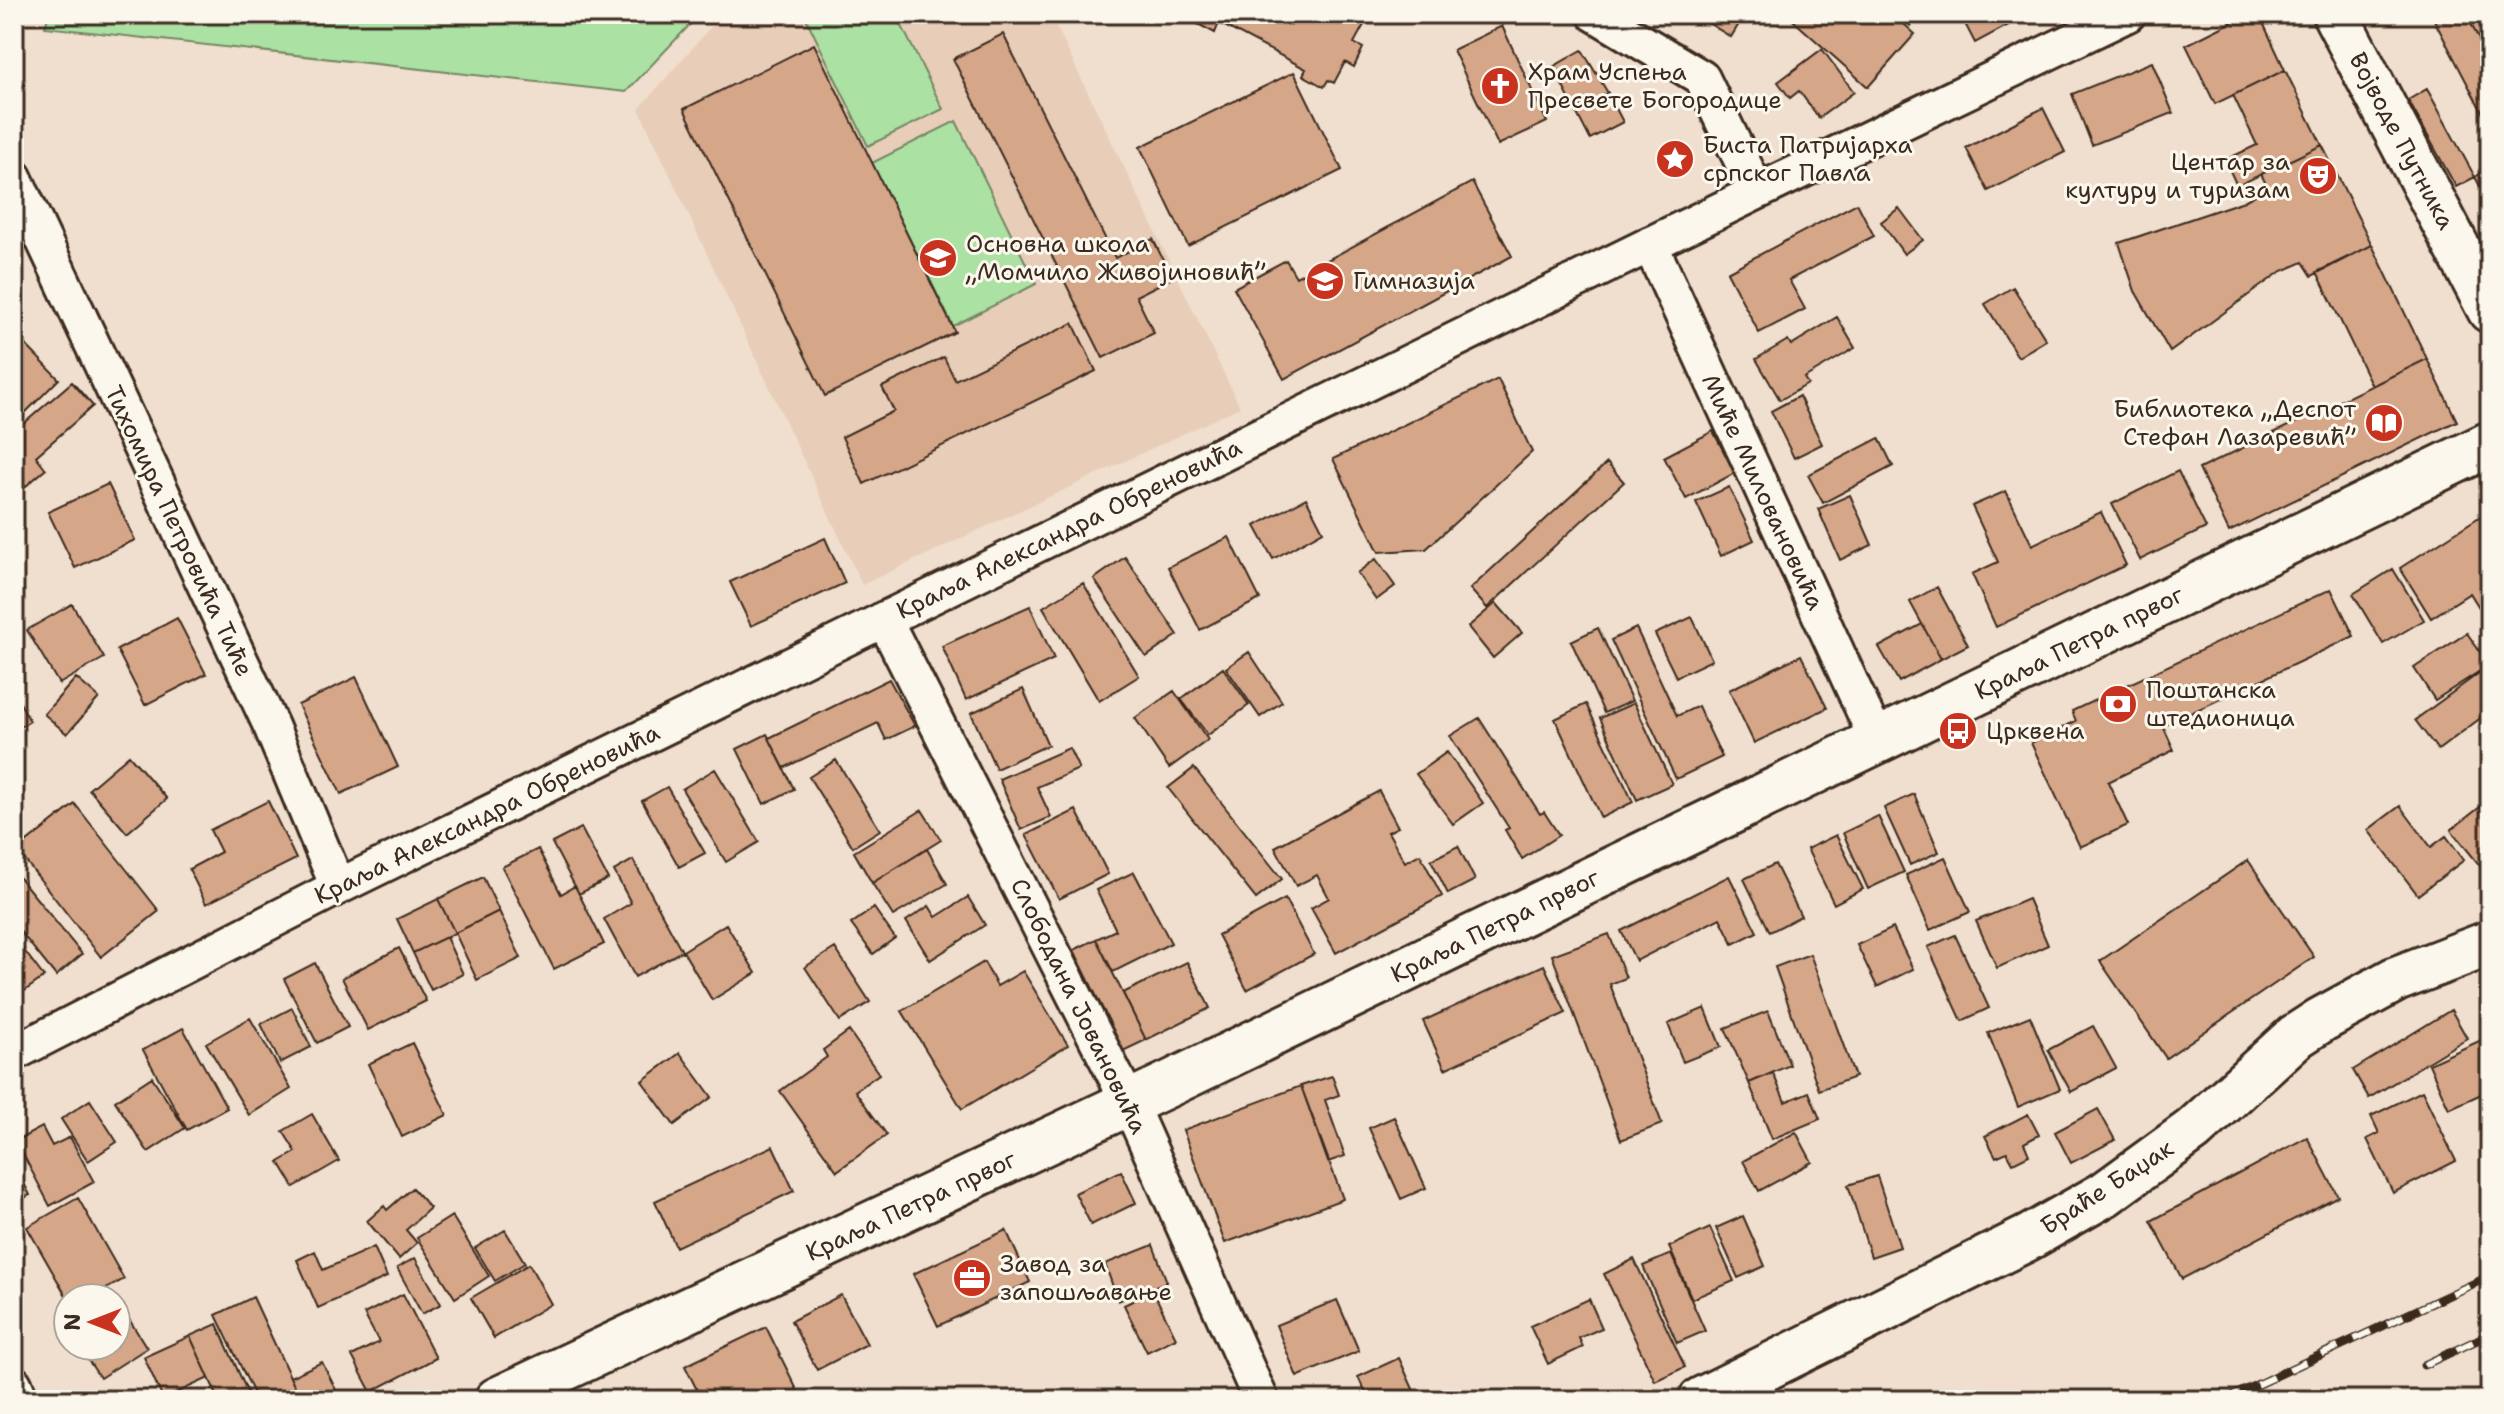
<svg xmlns="http://www.w3.org/2000/svg" width="2504" height="1414" viewBox="0 0 2504 1414" font-family="'Shantell Sans',sans-serif">
  <rect width="100%" height="100%" fill="#f0dfce"/>
  <filter id="ink" filterUnits="userSpaceOnUse"><feTurbulence type="fractalNoise" baseFrequency=".0125" numOctaves="2"/><feDisplacementMap in="SourceGraphic" scale="16" xChannelSelector="R" yChannelSelector="G"/><feConvolveMatrix kernelMatrix="1 2 1 2 8 2 1 2 1" color-interpolation-filters="sRGB"/></filter>
  <g filter="url(#ink)">
    <path fill="#e8ceb9" d="M722 14H1050L1240 407 862 585 639 109Z"/>
    <path fill="#ace1a4" stroke="#748661" stroke-width="2" d="M49 14H700L626 92 45 27Z
      M804 14H896L943 109 868 146Z
      M956 121 1036 284 953 326 872 163Z"/>
    <path fill="#d6a689" stroke="#3b2a1e" stroke-width="2" d="M1198 14H1347L1365 23 1354 43 1363 48 1354 67 1345 62 1334 83 1328 80 1324 87 1303 75 1306 69 1219 23 1215 33 1194 22Z
      M1694 14H1745L1731 37Z
      M1786 14H1893L1915 34 1868 87Z
      M1898 14H1921L1911 26Z
      M1960 14H2029L1975 43Z
      M2248 14H2259L2285 70 2215 104 2186 45Z
      M2431 14H2466L2486 53 2490 60V127Z
      M2466 14H2490V50L2486 53Z
      M1502 26 1547 122 1498 145 1453 50Z
      M1003 34 1115 258 1153 239 1172 278 1136 296 1154 333 1103 358 953 59Z
      M814 44 955 332 825 396 684 109Z
      M1822 49 1854 92 1819 118 1799 91 1790 98 1778 82Z
      M1582 50 1608 93 1575 110 1553 67Z
      M2152 62 2173 113 2092 145 2072 94Z
      M2285 70 2322 145 2237 186 2225 160 2257 145 2233 95Z
      M1294 72 1342 170 1188 246 1140 147Z
      M2427 89 2475 177 2456 187 2408 100Z
      M1608 93 1623 122 1590 139 1575 110Z
      M2043 108 2065 152 1988 191 1966 148Z
      M2322 145 2372 245 2312 276 2303 262 2280 272 2170 352 2135 291 2119 243 2244 201 2268 188 2261 174Z
      M2490 168V204L2475 177Z
      M1472 182 1512 256 1284 379 1234 288 1286 260 1296 277Z
      M1857 203 1874 236 1789 280 1805 309 1759 333 1727 272Z
      M1899 208 1923 240 1904 254 1881 222Z
      M2372 245 2427 359 2372 386 2317 272Z
      M2013 287 2046 340 2018 357 1985 304Z
      M1837 317 1855 348 1804 378 1808 384 1780 400 1756 359 1788 340 1791 345Z
      M1073 323 1096 371 864 484 842 437 894 411 882 387 944 357 955 380Z
      M22 341 59 379 17 421 14 418V348Z
      M2427 359 2457 421 2229 532 2199 469Z
      M1498 379 1532 452 1426 549 1379 552 1333 459Z
      M72 382 93 406 36 456 46 469 20 491 14 484V432Z
      M1799 396 1822 444 1794 458 1771 411Z
      M1713 431 1735 473 1686 499 1664 457Z
      M1879 438 1893 466 1823 503 1808 475Z
      M1607 463 1624 482 1487 608 1470 589Z
      M2178 471 2206 528 2140 560 2112 504Z
      M108 484 135 540 75 568 48 512Z
      M1729 487 1754 540 1721 556 1696 502Z
      M2006 491 2032 545 2101 512 2126 565 1996 627 1972 574 1998 562 1972 506Z
      M1850 495 1872 545 1840 560 1818 509Z
      M1306 498 1323 531 1273 559 1255 526Z
      M2490 510V625L2470 593 2431 618 2400 568Z
      M1229 537 1260 599 1200 630 1168 567Z
      M825 538 845 583 751 626 730 582Z
      M1125 557 1178 635 1146 657 1094 579Z
      M1376 559 1395 586 1376 600 1357 573Z
      M2393 569 2424 620 2383 644 2353 594Z
      M1083 583 1139 676 1099 701 1043 607Z
      M1937 587 1968 645 1941 659 1910 602Z
      M2331 589 2354 636 2163 726 2174 750 2108 782 2128 825 2080 847 2031 743 2076 721 2072 711Z
      M1496 603 1522 633 1493 658 1468 627Z
      M72 604 104 658 59 684 27 630Z
      M1030 606 1054 659 966 700 942 646Z
      M1692 617 1712 660 1676 677 1655 634Z
      M177 618 206 674 145 705 117 650Z
      M1922 624 1941 659 1899 682 1879 647Z
      M1598 628 1632 701 1604 713 1571 641Z
      M1636 628 1677 716 1698 706 1722 757 1676 779 1611 640Z
      M2467 633 2489 665 2435 700 2414 668Z
      M1249 652 1282 702 1260 717 1226 668Z
      M1801 655 1827 708 1754 743 1729 690Z
      M2490 665V711L2438 750 2415 720Z
      M1223 668 1249 705 1208 735 1181 699Z
      M356 677 398 767 341 794 298 705Z
      M76 678 99 698 67 734 44 714Z
      M889 679 915 726 886 740 878 723 784 768 769 738Z
      M1023 689 1048 745 996 769 971 713Z
      M1174 691 1208 740 1169 768 1135 718Z
      M14 692 30 721 14 730Z
      M1634 703 1672 784 1637 800 1600 718Z
      M1586 704 1633 802 1601 818 1555 719Z
      M1479 718 1540 814 1544 812 1559 835 1522 859 1505 830 1509 828 1450 736Z
      M767 734 794 789 764 804 737 749Z
      M1069 748 1079 769 1037 787 1051 817 1021 830 999 779Z
      M1447 752 1483 803 1453 824 1416 774Z
      M129 755 167 799 127 833 89 789Z
      M836 760 880 830 853 847 809 777Z
      M1194 768 1282 879 1256 899 1168 788Z
      M715 769 759 842 726 862 682 789Z
      M667 787 705 853 679 867 642 801Z
      M1379 791 1398 827 1388 832 1405 862 1420 854 1442 896 1336 953 1311 908 1329 898 1317 875 1296 886 1275 847Z
      M1914 794 1939 852 1910 865 1884 808Z
      M2490 799V870L2486 873 2451 830Z
      M268 801 296 859 206 904 189 869 221 852 210 830Z
      M75 804 159 911 101 957 17 850Z
      M2400 806 2431 847 2446 836 2464 860 2418 895 2368 830Z
      M922 810 941 840 872 883 854 852Z
      M1076 810 1108 874 1059 899 1026 835Z
      M1878 816 1904 872 1868 889 1843 833Z
      M581 828 608 879 579 894 552 843Z
      M1836 835 1863 889 1834 904 1807 849Z
      M1458 846 1475 880 1448 894 1431 860Z
      M538 849 561 894 575 886 604 944 554 969 502 867Z
      M927 849 947 884 893 916 872 883Z
      M1945 857 1970 912 1930 930 1906 875Z
      M633 860 682 951 635 977 604 919 631 903 614 871Z
      M2248 860 2314 957 2166 1058 2100 961Z
      M1775 864 1801 916 1770 932 1744 879Z
      M14 871 82 954 56 976 14 924Z
      M1134 872 1171 943 1113 972 1096 939 1116 930 1096 890Z
      M1729 876 1757 932 1733 944 1720 918 1636 961 1621 931Z
      M483 877 499 911 455 933 438 899Z
      M968 897 985 925 930 960 906 921 929 906 936 917Z
      M438 899 455 933 413 953 397 919Z
      M1285 899 1314 954 1247 990 1218 935Z
      M2028 899 2048 945 1997 968 1976 921Z
      M874 908 895 938 873 954 851 924Z
      M499 911 521 958 477 980 455 933Z
      M726 924 756 973 712 1000 683 951Z
      M1893 928 1913 969 1877 987 1857 945Z
      M1609 934 1626 978 1610 984 1662 1124 1621 1140 1552 955Z
      M1955 935 1989 1008 1962 1021 1928 947Z
      M14 937 44 977 23 992 14 979Z
      M446 937 463 974 431 990 413 953Z
      M1096 939 1146 1040 1123 1051 1074 950Z
      M399 948 426 1001 368 1030 342 978Z
      M835 948 870 1002 840 1021 805 967Z
      M1810 954 1855 1077 1819 1090 1775 967Z
      M984 962 997 986 1023 971 1068 1045 962 1109 902 1011Z
      M1187 962 1210 1008 1146 1040 1123 993Z
      M315 963 348 1027 317 1043 284 979Z
      M1544 965 1566 1013 1445 1069 1423 1021Z
      M292 1008 311 1047 280 1063 261 1024Z
      M1705 1008 1721 1047 1683 1062 1668 1024Z
      M2451 1010 2467 1038 2369 1098 2353 1070Z
      M1768 1011 1790 1065 1749 1083 1725 1028Z
      M2030 1016 2060 1089 2018 1107 1988 1033Z
      M250 1018 291 1089 249 1115 206 1043Z
      M2093 1026 2116 1068 2071 1092 2048 1050Z
      M183 1028 227 1108 187 1130 143 1050Z
      M849 1031 879 1074 855 1091 887 1135 837 1171 780 1091 827 1057 823 1050Z
      M2490 1036V1090L2449 1109 2429 1064Z
      M412 1043 447 1115 402 1137 368 1064Z
      M680 1053 712 1097 674 1125 642 1081Z
      M1773 1073 1785 1102 1809 1092 1820 1119 1772 1139 1749 1083Z
      M1332 1076 1339 1095 1325 1100 1345 1156 1328 1162 1301 1086Z
      M152 1077 185 1128 148 1152 115 1101Z
      M1301 1086 1343 1199 1225 1243 1183 1130Z
      M2422 1091 2456 1161 2393 1193 2367 1139 2379 1133 2371 1116Z
      M90 1100 117 1142 88 1161 61 1119Z
      M2098 1109 2115 1140 2071 1163 2055 1132Z
      M312 1114 339 1161 294 1187 279 1162 296 1152 283 1131Z
      M2028 1114 2039 1135 2024 1143 2029 1155 2013 1163 2007 1152 1996 1157 1985 1136Z
      M1394 1117 1426 1188 1401 1199 1369 1128Z
      M42 1127 52 1146 70 1137 94 1182 50 1206 16 1141Z
      M1796 1132 1812 1162 1759 1191 1743 1161Z
      M2307 1137 2338 1196 2182 1279 2151 1221Z
      M773 1146 794 1191 676 1247 655 1201Z
      M14 1164 30 1195 14 1203Z
      M1121 1171 1136 1203 1091 1225 1075 1193Z
      M1877 1176 1900 1247 1871 1257 1848 1185Z
      M412 1188 430 1208 406 1230 417 1243 399 1259 367 1221 384 1206 387 1210Z
      M78 1198 124 1279 90 1298 68 1299 27 1227Z
      M452 1216 489 1276 455 1298 417 1238Z
      M1743 1216 1765 1266 1738 1278 1716 1228Z
      M1710 1228 1734 1281 1692 1299 1669 1247Z
      M505 1230 525 1263 495 1281 475 1248Z
      M1006 1230 1030 1282 938 1326 913 1274Z
      M1153 1245 1167 1282 1118 1301 1105 1264Z
      M374 1247 387 1277 318 1308 297 1260 315 1251 323 1270Z
      M1671 1254 1705 1331 1677 1343 1643 1266Z
      M415 1258 441 1304 422 1314 397 1268Z
      M1634 1259 1685 1367 1655 1381 1604 1274Z
      M529 1264 551 1304 494 1338 471 1298Z
      M1153 1291 1176 1338 1147 1352 1124 1305Z
      M403 1294 436 1358 371 1392 352 1356 379 1342 364 1314Z
      M841 1295 867 1344 817 1370 791 1321Z
      M253 1297 290 1377 301 1400H257L216 1315Z
      M1589 1299 1602 1328 1579 1338 1583 1347 1548 1364 1530 1326Z
      M1337 1300 1359 1351 1297 1377 1276 1325Z
      M122 1308 147 1348 100 1378 79 1346H116V1312Z
      M217 1324 251 1400H219L190 1336Z
      M766 1327 802 1400H702L685 1366Z
      M190 1336 209 1378 163 1399 144 1357Z
      M1399 1358 1418 1400H1369L1358 1377Z
      M322 1362 341 1400H301L290 1377Z"/>
    <g fill="none" stroke-linecap="round" stroke-linejoin="round">
      <defs>
        <path id="street" d="M1595 14 1702 78 1757 192
          M14 177 271 726 338 887
          M1650 244 1877 740
          M884 619 1129 1103 1261 1400
          M14 1053 338 887 1757 192 2128 14
          M14 1384 21 1400"/>
        <path id="secondary" d="M2335 14 2490 310
          M497 1400 1169 1084 2490 444
          M1701 1400 2028 1238 2105 1194 2193 1130 2295 1037 2321 1020 2396 979 2490 943"/>
      </defs>
      <use href="#street" stroke="#3b2a1e" stroke-width="40"/>
      <use href="#secondary" stroke="#3b2a1e" stroke-width="50"/>
      <use href="#street" stroke="#fbf7ec" stroke-width="34"/>
      <use href="#secondary" stroke="#fbf7ec" stroke-width="44"/>
      <defs>
        <path id="rail" d="M2424 1365 2490 1334
          M2224 1400 2490 1276"/>
      </defs>
      <use href="#rail" stroke="#3b2a1e" stroke-width="9"/>
      <use href="#rail" stroke="#fbf7ec" stroke-width="6" stroke-dasharray="18" stroke-linecap="butt"/>
    </g>
  </g>
  <defs>
    <symbol id="church-disc" viewBox="-11 -11 22 22"><circle r="9.5" fill="#c8321e" stroke="#fbf7ec"/><path d="M-1.2-6h2.4v3.5h3.3v2.4h-3.3V6h-2.4V-.1h-3.3v-2.4h3.3Z" fill="#fff"/></symbol>
    <symbol id="sight-disc" viewBox="-11 -11 22 22"><circle r="9.5" fill="#c8321e" stroke="#fbf7ec"/><path d="M0-6L1.8-2.2L6-1.7L2.9 1.2L3.7 5.4L0 3.3L-3.7 5.4L-2.9 1.2L-6-1.7L-1.8-2.2Z" fill="#fff"/></symbol>
    <symbol id="theatre-disc" viewBox="-11 -11 22 22"><circle r="9.5" fill="#c8321e" stroke="#fbf7ec"/><path d="M-5-5.5Q0-4 5-5.5V0Q5 5 0 6Q-5 5-5 0ZM-3.3-2.5H-1v1.5H-3.3ZM1-2.5H3.3v1.5H1ZM-2.8 1Q0 5.5 2.8 1Z" fill="#fff"/></symbol>
    <symbol id="school-disc" viewBox="-11 -11 22 22"><circle r="9.5" fill="#c8321e" stroke="#fbf7ec"/><path d="M0-5L7-2L0 1L-7-2ZM-4 1L0 2.5L4 1V4Q0 6-4 4Z" fill="#fff"/></symbol>
    <symbol id="library-disc" viewBox="-11 -11 22 22"><circle r="9.5" fill="#c8321e" stroke="#fbf7ec"/><path d="M-6-4Q-3-5.5-.7-3.5V5Q-3 3-6 4ZM6-4Q3-5.5 .7-3.5V5Q3 3 6 4Z" fill="#fff"/></symbol>
    <symbol id="bank-disc" viewBox="-11 -11 22 22"><circle r="9.5" fill="#c8321e" stroke="#fbf7ec"/><path d="M-6-4H6V4H-6ZM0-2.3a2.3 2.3 0 1 0 0 4.6a2.3 2.3 0 1 0 0-4.6Z" fill="#fff"/></symbol>
    <symbol id="bus-disc" viewBox="-11 -11 22 22"><circle r="9.5" fill="#c8321e" stroke="#fbf7ec"/><path d="M-5-6H5V4H4V6H2V4H-2V6H-4V4H-5ZM-3.5-4V0h7V-4ZM-3.5 1.2v1.5H-2V1.2ZM2 1.2v1.5H3.5V1.2Z" fill="#fff"/></symbol>
    <symbol id="office-disc" viewBox="-11 -11 22 22"><circle r="9.5" fill="#c8321e" stroke="#fbf7ec"/><path d="M-6-3h4V-5.5h4V-3h4V5H-6ZM-1-4.5V-3h2v-1.5ZM-6 0V1H6V0Z" fill="#fff"/></symbol>
  </defs>
  <g fill-rule="evenodd">
    <use href="#church-disc" x="1478" y="64" width="44" height="44"/>
    <use href="#sight-disc" x="1653" y="137" width="44" height="44"/>
    <use href="#theatre-disc" x="2296" y="154" width="44" height="44"/>
    <use href="#school-disc" x="916" y="236" width="44" height="44"/>
    <use href="#school-disc" x="1303" y="259" width="44" height="44"/>
    <use href="#library-disc" x="2362" y="401" width="44" height="44"/>
    <use href="#bank-disc" x="2096" y="682" width="44" height="44"/>
    <use href="#bus-disc" x="1936" y="709" width="44" height="44"/>
    <use href="#office-disc" x="950" y="1256" width="44" height="44"/>
  </g>
  <g text-anchor="middle" dominant-baseline="central" stroke-width="6" stroke-linejoin="round" paint-order="stroke">
    <g font-size="24" fill="#3b2a1e" stroke="#fbf7ec" text-anchor="start">
      <text x="1528" y="72">Храм Успења<tspan x="1528" dy="28">Пресвете Богородице</tspan></text>
      <text x="1703" y="145">Биста Патријарха<tspan x="1703" dy="28">српског Павла</tspan></text>
      <text x="2290" y="162" text-anchor="end">Центар за<tspan x="2290" dy="28">културу и туризам</tspan></text>
      <text x="966" y="244">Основна школа<tspan x="966" dy="28">„Момчило Живојиновић”</tspan></text>
      <text x="1353" y="281">Гимназија</text>
      <text x="2356" y="409" text-anchor="end">Библиотека „Деспот<tspan x="2356" dy="28">Стефан Лазаревић”</tspan></text>
      <text x="2146" y="690">Поштанска<tspan x="2146" dy="28">штедионица</tspan></text>
      <text x="1986" y="731">Црквена</text>
      <text x="1000" y="1264">Завод за<tspan x="1000" dy="28">запошљавање</tspan></text>
    </g>
    <g font-size="24" fill="#3b2a1e" stroke="#fbf7ec">
      <text transform="translate(2402 141) rotate(62)">Војводе Путника</text>
      <text transform="translate(1763 492) rotate(65)">Миће Миловановића</text>
      <text transform="translate(1069 529) rotate(-26)">Краља Александра Обреновића</text>
      <text transform="translate(179 531) rotate(65)">Тихомира Петровића Тиће</text>
      <text transform="translate(2079 643) rotate(-26)">Краља Петра првог</text>
      <text transform="translate(487 814) rotate(-26)">Краља Александра Обреновића</text>
      <text transform="translate(1495 926) rotate(-26)">Краља Петра првог</text>
      <text transform="translate(1079 1006) rotate(64)">Слободана Јовановића</text>
      <text transform="translate(2107 1187) rotate(-33)">Браће Баџак</text>
      <text transform="translate(911 1206) rotate(-25)">Краља Петра првог</text>
    </g>
  </g>
  <rect width="2504" height="1414" fill="none" stroke="#fbf7ec" stroke-width="48"/>
  <rect x="24" y="24" width="2456" height="1366" fill="none" stroke="#3b2a1e" stroke-width="3" filter="url(#ink)"/>
  <g transform="translate(92 1322) rotate(270)"><circle r="38" fill="#fbf7ec" stroke="#aea59a" stroke-width="2"/>
  <path d="M0-6L14 30L0 20L-14 30Z" fill="#c8321e"/>
  <text y="-12" font-size="22" font-weight="bold" text-anchor="middle" fill="#3b2a1e">N</text>
  </g>
</svg>
